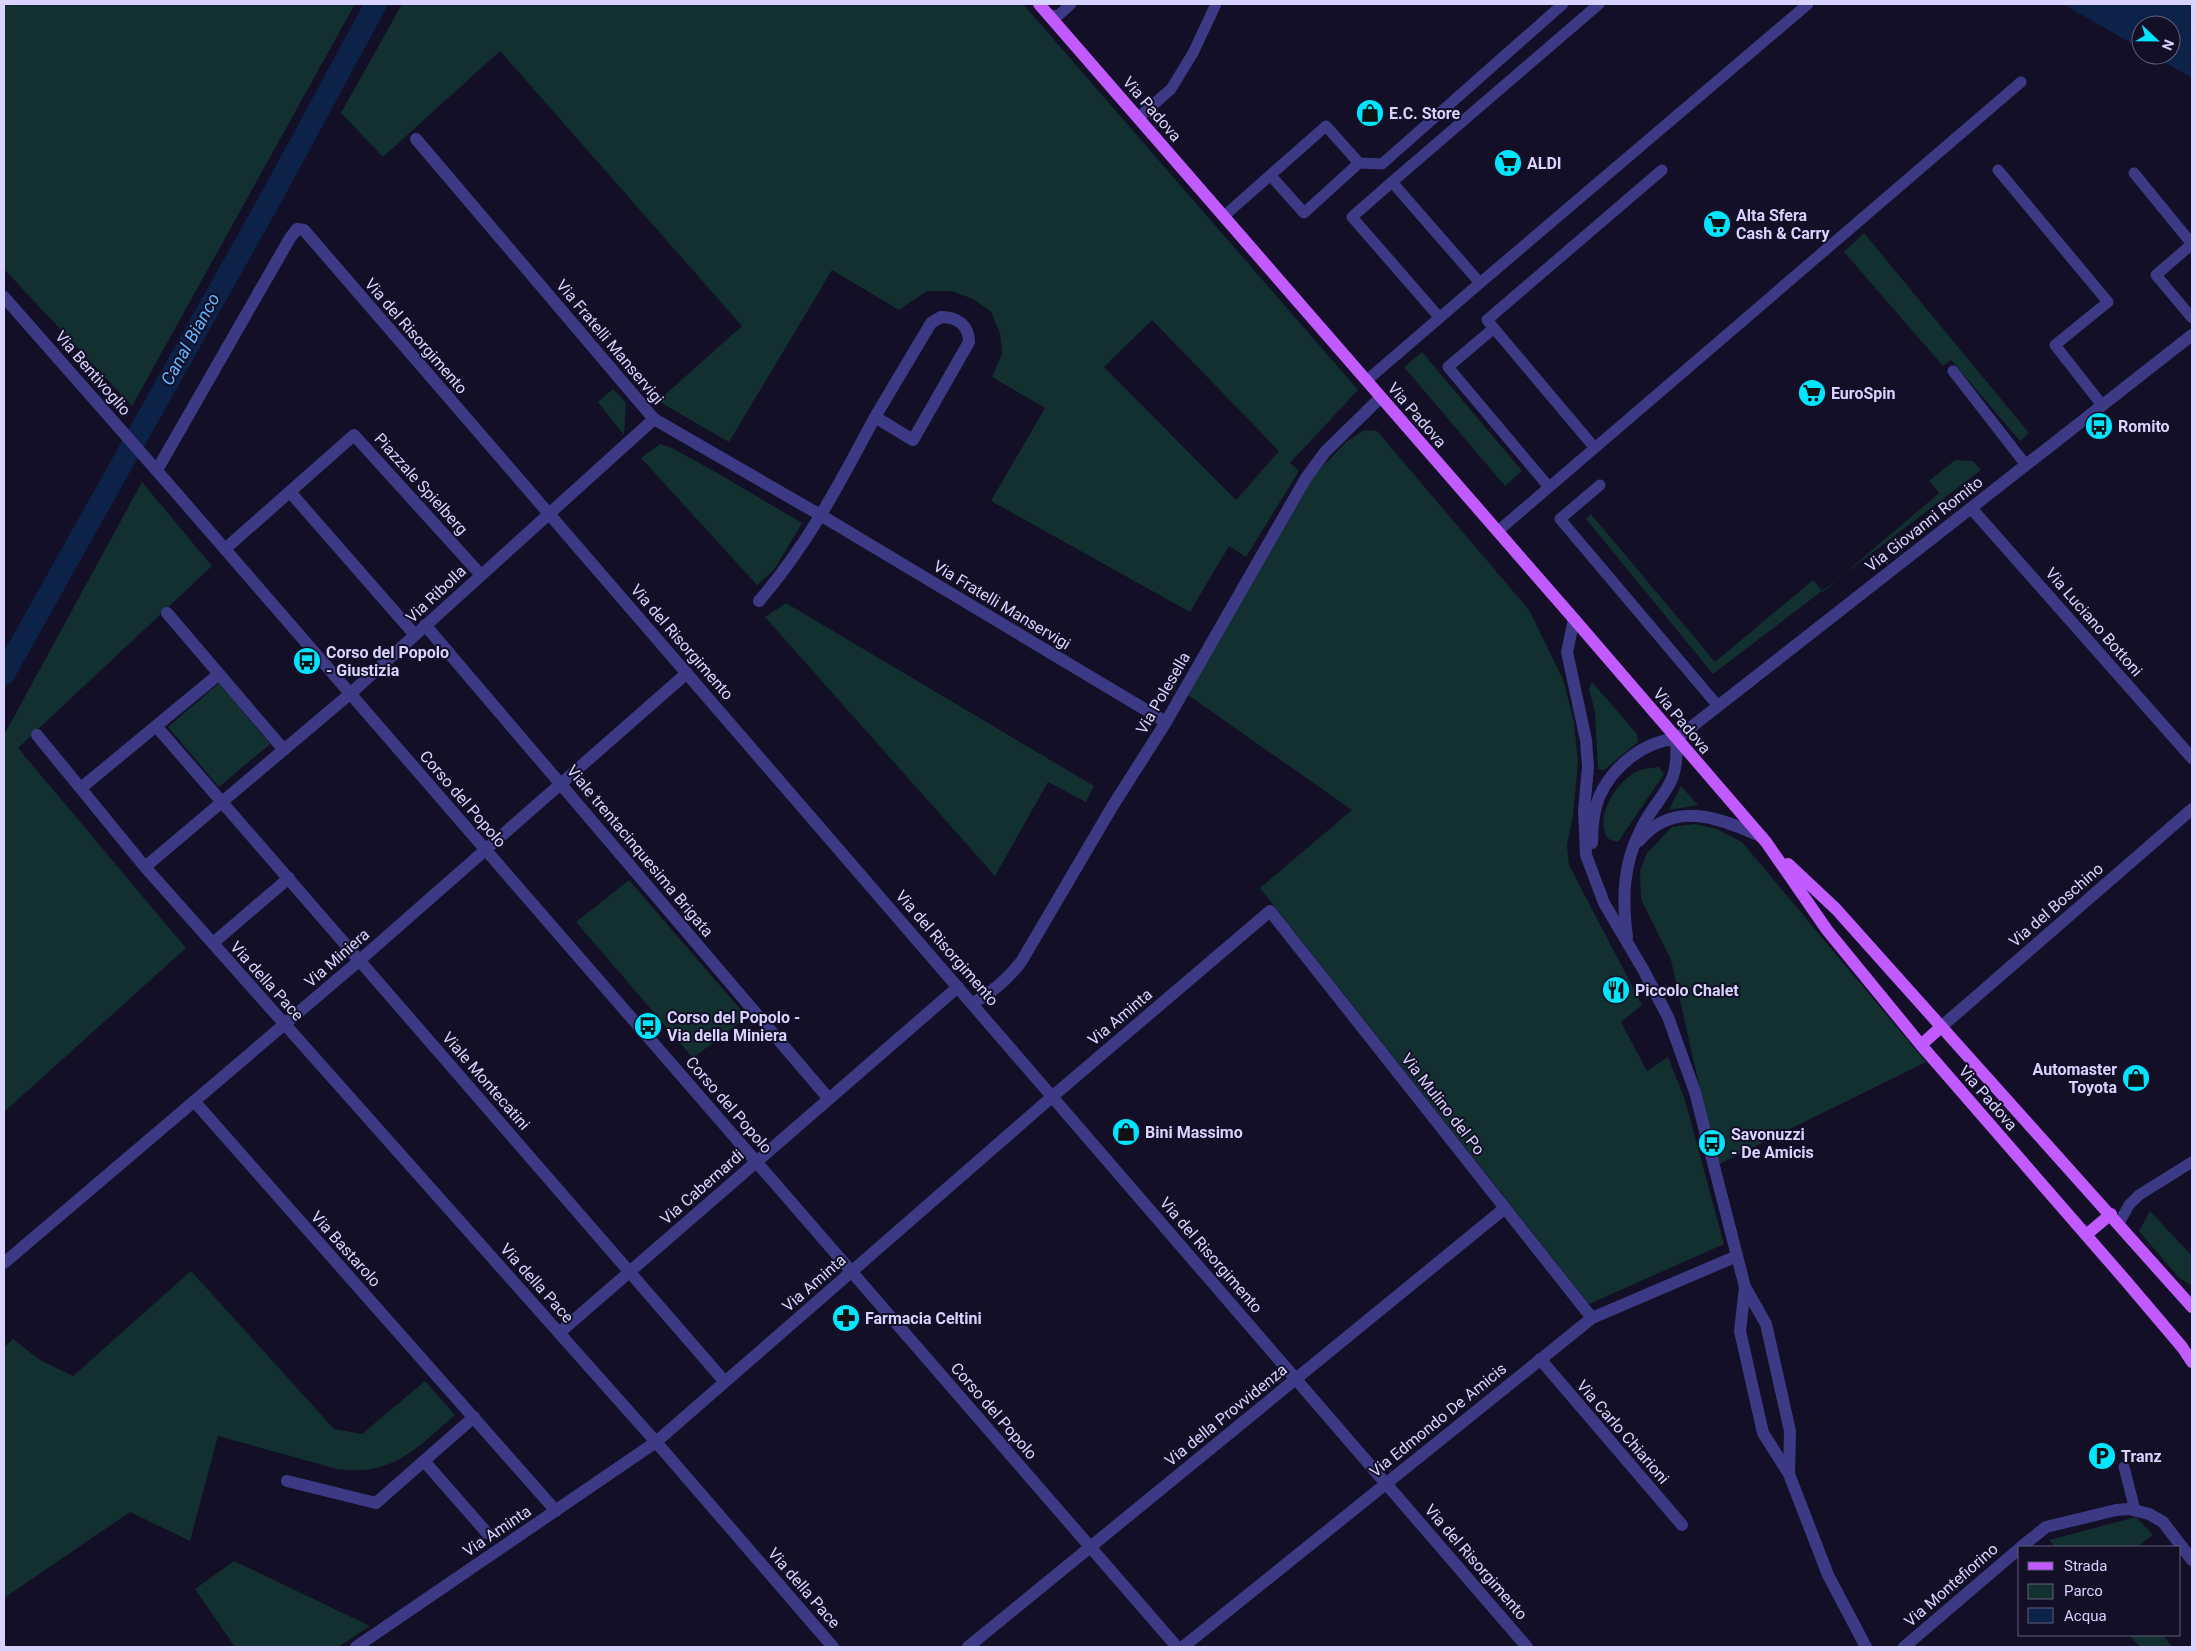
<svg xmlns="http://www.w3.org/2000/svg" width="2196" height="1651" viewBox="0 0 2196 1651" font-family="Roboto,sans-serif">
  <rect width="100%" height="100%" fill="#130f26"/>
  <path fill="#12302f" fill-rule="evenodd" d="M4 4H355L132 406 4 269Z
    M402 4H1023L1358 390 1290 463 1299 471 1246 557 1229 546 1190 612 991 501 1045 408 992 377 1002 354 1000 333 991 312 973 299 952 291H927L899 310 832 270 729 442 658 401 742 326 500 51 383 157 341 113ZM1152 320 1279 451 1236 500 1104 367Z
    M1864 233 2029 433 2020 441 1951 360 1943 366 1844 252Z
    M1422 352 1522 471 1505 486 1404 367Z
    M613 389 626 403 624 435 598 402Z
    M1364 430 1377 431 1529 610 1563 679 1574 722 1578 762 1573 815 1567 845 1569 865 1642 1005 1621 1022 1647 1071 1668 1057 1685 1100 1724 1244 1589 1304 1260 888 1352 810 1188 695 1315 474 1346 442Z
    M660 444 672 448 719 474 802 523 774 570 757 585 641 458Z
    M1955 460 1973 461 1981 470 1713 674 1586 519 1591 514 1715 662 1813 580 1823 592 1939 493 1929 481Z
    M142 482 212 566 18 748 186 948 4 1112V735Z
    M786 603 1094 786 1086 802 1048 782 995 876 765 617Z
    M1592 682 1637 734 1638 742 1604 770 1598 769 1595 712 1589 689Z
    M219 683 270 744 219 787 168 727Z
    M1659 767 1664 774 1618 842 1608 839C1606 836 1604 832 1604 828 1600 809 1619 780 1636 772 1643 768 1651 768 1659 767Z
    M1681 786 1698 805 1669 810Z
    M1695 824 1717 829 1742 842 1926 1062 1717 1165 1671 960 1641 899 1640 871 1647 853 1672 827Z
    M629 880 747 1017 693 1058 576 922Z
    M2150 1211 2192 1256V1286L2178 1277 2139 1231Z
    M191 1271 334 1429 362 1434 425 1381 455 1415C417 1448 392 1477 337 1469L218 1436 190 1541 130 1512 4 1598V1347L13 1339 40 1360 73 1376Z
    M2136 1517 2153 1535 2137 1547H2055L2049 1540Z
    M234 1561 370 1626 338 1647H235L195 1589Z
    M2129 1635H2163L2172 1647H2140Z"/>
  <path fill="#0c2248" d="M2063 4H2192V78L2152 55H2171V25H2141V49Z"/>
  <g fill="none" stroke-linecap="round" stroke-linejoin="round">
    <path stroke="#0c2248" stroke-width="22" d="M4 674 272 196 376 4"/>
    <path stroke="#3d3a85" stroke-width="11" d="M1050 16 1059 15 1071 4
      M1138 118 1171 89 1193 53 1216 4
      M1359 163 1382 164 1563 4
      M1998 170 2108 302 2055 345 2102 405
      M2134 173 2192 244
      M1392 182 1599 4
      M1224 216 1326 126 1359 163 1304 213 1271 176
      M2192 244 2156 275 2192 318
      M1480 283 1808 4
      M1494 328 1448 367 1548 486
      M1953 371 2026 465
      M1366 381 1480 283 1392 182 1352 217 1439 317
      M1594 447 1487 320 1662 170
      M1600 485 1560 519 1718 706
      M1498 531 2021 82
      M2119 1223 2129 1205 2139 1195 2192 1162
      M2124 1467 2135 1510"/>
    <path stroke="#3d3a85" stroke-width="12" d="M416 139 654 419 822 516 1166 722
      M941 317C958 317 969 326 969 342L913 440 875 417 931 323Z
      M157 470 290 238 297 229 304 230 1527 1647
      M290 492 415 635
      M1971 508 2192 758
      M225 549 354 435 481 575
      M759 601C808 544 840 483 875 417
      M167 613 284 750
      M425 625 829 1099
      M156 726 725 1382
      M37 735 145 867 656 1442 833 1647
      M1676 739 2192 335
      M81 788 219 674
      M145 867 351 693 654 419
      M213 943 289 878
      M973 1003C993 992 1007 980 1021 962L1112 807 1166 722 1306 478 1325 452 1380 398
      M1941 1027 2192 809
      M194 1101 556 1511
      M4 1263 360 960 687 673
      M559 1333 958 987
      M1540 1359 1682 1525
      M424 1461 487 1533
      M287 1481 376 1503 474 1417
      M2021 1547 2046 1527 2116 1510 2129 1509 2149 1514 2163 1522 2192 1560
      M356 1647 656 1442 1053 1096 1270 911 1592 1318
      M968 1647 1505 1208
      M1183 1647 1592 1318 1737 1256
      M1904 1647 2020 1548"/>
    <path stroke="#3d3a85" stroke-width="12" d="M4 297 165 480 1177 1647
      M1574 619 1567 652 1586 740 1588 767 1584 810 1586 855 1604 903 1644 971 1668 1017 1695 1092 1745 1287 1766 1324 1790 1431 1789 1474
      M1639 841C1673 800 1718 817 1760 836
      M1592 843C1592 828 1593 812 1599 797 1612 767 1644 741 1676 739 1680 789 1660 791 1641 829 1623 864 1622 898 1627 937
      M1745 1287 1740 1331 1763 1433 1789 1474 1828 1575 1866 1647"/>
    <path stroke="#c25bff" stroke-width="12" d="M1039 4 1574 619 1766 842 1827 930 1921 1045 2126 1281 2182 1347 2192 1362
      M1788 864 1836 909 2192 1307
      M1921 1045 1941 1027
      M2086 1235 2111 1214"/>
  </g>
  <defs>
    <symbol id="shop-disc" viewBox="-11 -11 22 22"><circle r="9.5" fill="#00e5ff" stroke="#130f26"/><path d="M-5-2.5h2.3a2.7 3.5 0 0 1 5.4 0H5L5.5 6h-11ZM-1.5-2.5h3a1.5 2.3 0 0 0-3 0Z" fill="#111"/></symbol>
    <symbol id="supermarket-disc" viewBox="-11 -11 22 22"><circle r="9.5" fill="#00e5ff" stroke="#130f26"/><path d="M-6-5.5h2.5l.6 2H6L4.5 2H-2.5L-4.4-4H-6ZM-1.5 3.2a1.3 1.3 0 1 0 .1 0ZM3 3.2a1.3 1.3 0 1 0 .1 0Z" fill="#111"/></symbol>
    <symbol id="bus-disc" viewBox="-11 -11 22 22"><circle r="9.5" fill="#00e5ff" stroke="#130f26"/><path d="M-5-6H5V4H4V6H2V4H-2V6H-4V4H-5ZM-3.5-4V0h7V-4ZM-3.5 1.2v1.5H-2V1.2ZM2 1.2v1.5H3.5V1.2Z" fill="#111"/></symbol>
    <symbol id="restaurant-disc" viewBox="-11 -11 22 22"><circle r="9.5" fill="#00e5ff" stroke="#130f26"/><path d="M-5-6h1v4h1v-4h1v4h1v-4h1v5L-1.5 .5V6h-2V.5L-5-1ZM5-6V6H3V1.5H1.5Q1.5-4 5-6Z" fill="#111"/></symbol>
    <symbol id="pharmacy-disc" viewBox="-11 -11 22 22"><circle r="9.5" fill="#00e5ff" stroke="#130f26"/><path d="M-2-6h4v4h4v4h-4v4h-4v-4h-4v-4h4Z" fill="#111"/></symbol>
    <symbol id="parking-disc" viewBox="-11 -11 22 22"><circle r="9.5" fill="#00e5ff" stroke="#130f26"/><path d="M-3.5-5.5H1a3.5 3.5 0 0 1 0 7H-1V5.5H-3.5ZM-1-3.4V-.6H.8a1.4 1.4 0 0 0 0-2.8Z" fill="#111"/></symbol>
  </defs>
  <g fill-rule="evenodd">
    <use href="#shop-disc" x="1354" y="97" width="32" height="32"/>
    <use href="#supermarket-disc" x="1492" y="147" width="32" height="32"/>
    <use href="#supermarket-disc" x="1701" y="208" width="32" height="32"/>
    <use href="#supermarket-disc" x="1796" y="377" width="32" height="32"/>
    <use href="#bus-disc" x="2083" y="410" width="32" height="32"/>
    <use href="#bus-disc" x="291" y="645" width="32" height="32"/>
    <use href="#restaurant-disc" x="1600" y="974" width="32" height="32"/>
    <use href="#bus-disc" x="632" y="1010" width="32" height="32"/>
    <use href="#shop-disc" x="2120" y="1062" width="32" height="32"/>
    <use href="#shop-disc" x="1110" y="1116" width="32" height="32"/>
    <use href="#bus-disc" x="1696" y="1127" width="32" height="32"/>
    <use href="#pharmacy-disc" x="830" y="1302" width="32" height="32"/>
    <use href="#parking-disc" x="2086" y="1440" width="32" height="32"/>
  </g>
  <g text-anchor="middle" dominant-baseline="central" stroke-width="4" stroke-linejoin="round" paint-order="stroke">
    <g font-size="16" fill="#d9d4ff" stroke="#130f26">
      <text transform="translate(1152 109) rotate(49)">Via Padova</text>
      <text transform="translate(416 336) rotate(49)">Via del Risorgimento</text>
      <text transform="translate(610 342) rotate(50)">Via Fratelli Manservigi</text>
      <text transform="translate(93 373) rotate(49)">Via Bentivoglio</text>
      <text transform="translate(1417 415) rotate(49)">Via Padova</text>
      <text transform="translate(421 484) rotate(48)">Piazzale Spielberg</text>
      <text transform="translate(1924 524) rotate(-38)">Via Giovanni Romito</text>
      <text transform="translate(436 594) rotate(-43)">Via Ribolla</text>
      <text transform="translate(1002 605) rotate(31)">Via Fratelli Manservigi</text>
      <text transform="translate(2094 622) rotate(49)">Via Luciano Bottoni</text>
      <text transform="translate(682 642) rotate(49)">Via del Risorgimento</text>
      <text transform="translate(1163 693) rotate(-60)">Via Polesella</text>
      <text transform="translate(1682 721) rotate(50)">Via Padova</text>
      <text transform="translate(463 799) rotate(49)">Corso del Popolo</text>
      <text transform="translate(640 851) rotate(50)">Viale trentacinquesima Brigata</text>
      <text transform="translate(2056 905) rotate(-41)">Via del Boschino</text>
      <text transform="translate(947 948) rotate(49)">Via del Risorgimento</text>
      <text transform="translate(337 958) rotate(-41)">Via Miniera</text>
      <text transform="translate(267 981) rotate(48)">Via della Pace</text>
      <text transform="translate(1120 1017) rotate(-40)">Via Aminta</text>
      <text transform="translate(486 1081) rotate(49)">Viale Montecatini</text>
      <text transform="translate(1988 1098) rotate(49)">Via Padova</text>
      <text transform="translate(1443 1104) rotate(52)">Via Mulino del Po</text>
      <text transform="translate(729 1105) rotate(49)">Corso del Popolo</text>
      <text transform="translate(702 1187) rotate(-41)">Via Cabernardi</text>
      <text transform="translate(346 1249) rotate(48)">Via Bastarolo</text>
      <text transform="translate(1211 1255) rotate(49)">Via del Risorgimento</text>
      <text transform="translate(537 1283) rotate(48)">Via della Pace</text>
      <text transform="translate(814 1283) rotate(-41)">Via Aminta</text>
      <text transform="translate(994 1411) rotate(49)">Corso del Popolo</text>
      <text transform="translate(1226 1415) rotate(-39)">Via della Provvidenza</text>
      <text transform="translate(1438 1420) rotate(-39)">Via Edmondo De Amicis</text>
      <text transform="translate(1623 1432) rotate(49)">Via Carlo Chiarioni</text>
      <text transform="translate(497 1531) rotate(-34)">Via Aminta</text>
      <text transform="translate(1476 1562) rotate(49)">Via del Risorgimento</text>
      <text transform="translate(1951 1585) rotate(-41)">Via Montefiorino</text>
      <text transform="translate(804 1588) rotate(49)">Via della Pace</text>
    </g>
    <g font-size="16" font-weight="bold" fill="#d9d4ff" stroke="#130f26" text-anchor="start">
      <text x="1389" y="113">E.C. Store</text>
      <text x="1527" y="163">ALDI</text>
      <text x="1736" y="215">Alta Sfera<tspan x="1736" dy="18">Cash &amp; Carry</tspan></text>
      <text x="1831" y="393">EuroSpin</text>
      <text x="2118" y="426">Romito</text>
      <text x="326" y="652">Corso del Popolo<tspan x="326" dy="18">- Giustizia</tspan></text>
      <text x="1635" y="990">Piccolo Chalet</text>
      <text x="667" y="1017">Corso del Popolo -<tspan x="667" dy="18">Via della Miniera</tspan></text>
      <text x="2117" y="1069" text-anchor="end">Automaster<tspan x="2117" dy="18">Toyota</tspan></text>
      <text x="1145" y="1132">Bini Massimo</text>
      <text x="1731" y="1134">Savonuzzi<tspan x="1731" dy="18">- De Amicis</tspan></text>
      <text x="865" y="1318">Farmacia Celtini</text>
      <text x="2121" y="1456">Tranz</text>
    </g>
    <g font-size="18" font-style="italic" fill="#62b6ff" stroke="#130f26">
      <text transform="translate(190 339) rotate(-61)">Canal Bianco</text>
    </g>
  </g>
  <rect width="2196" height="1651" fill="none" stroke="#d9d4ff" stroke-width="10"/>
  <rect x="2018" y="1546" width="162" height="90" fill="#130f26" stroke="#625e7d"/>
  <rect x="2028" y="1562" width="25" height="8" fill="#c25bff" stroke="#625e7d"/>
  <text x="2064" y="1571" font-size="15" fill="#d9d4ff">Strada</text>
  <rect x="2028" y="1584" width="25" height="15" fill="#12302f" stroke="#625e7d"/>
  <text x="2064" y="1596" font-size="15" fill="#d9d4ff">Parco</text>
  <rect x="2028" y="1608" width="25" height="15" fill="#0c2248" stroke="#625e7d"/>
  <text x="2064" y="1621" font-size="15" fill="#d9d4ff">Acqua</text>
  <g transform="translate(2156 40) rotate(112)"><circle r="24" fill="#130f26" stroke="#625e7d"/>
  <path d="M0-4L9 19L0 12L-9 19Z" fill="#00e5ff"/>
  <text y="-8" font-size="14" font-weight="bold" text-anchor="middle" fill="#d9d4ff">N</text>
  </g>
</svg>
